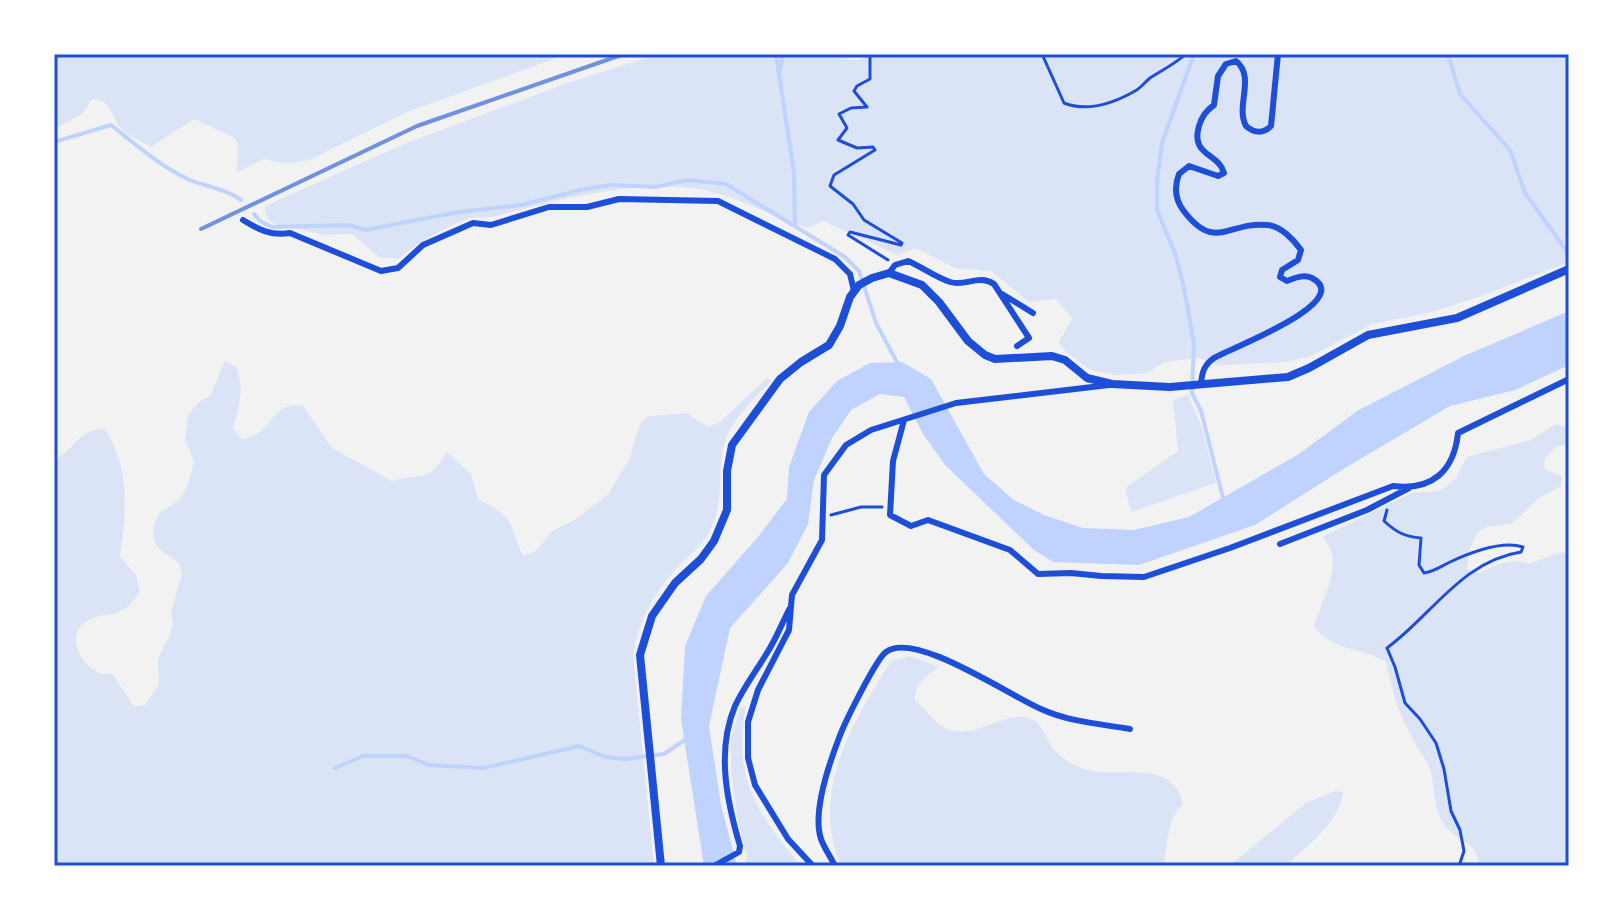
<svg xmlns="http://www.w3.org/2000/svg" width="1623" height="920" viewBox="0 0 1623 920" font-family="Montserrat,sans-serif">
  <rect width="100%" height="100%" fill="#f2f2f2"/>
  <path fill="#dbe4f7" d="M54 54H568L407 112 309 160 288 164 264 159 237 172 238 146 235 138 194 119 151 147C142 142 130 137 123 130 111 119 112 98 92 99L82 114 54 129Z
    M676 54H839C848 61 859 63 868 54H1569V262L1481 296 1432 312 1372 324 1311 356 1286 362 1219 365 1198 358 1164 362 1148 373 1116 375 1090 370 1066 352 1059 342 1072 318 1056 299 1029 302 991 271 955 268 916 248 897 255 823 221 808 228C776 219 747 201 716 193 652 175 559 199 497 216 487 218 476 216 467 219 440 229 420 242 398 259L379 257 352 234 324 235 272 223 266 216 265 206 404 144 568 83 649 57Z
    M225 361 236 367C245 389 239 407 233 429L242 439C273 436 270 400 303 406L332 448 392 481C423 472 427 485 447 452L471 474 478 499C493 507 508 513 513 531 517 541 518 547 524 556L536 551 552 531 576 519 609 493 629 460 640 424 649 416 687 413 708 427 720 422 768 377 771 381C754 399 731 420 724 445 717 475 725 506 708 534 700 548 686 558 675 570 652 596 638 622 633 656L654 866H54V460C76 449 79 428 105 429 130 467 127 513 120 557L136 575 140 591C135 599 131 605 123 610 114 615 103 614 93 618 68 628 73 652 90 667 98 674 104 674 113 674L134 707 145 705 159 685 158 659 169 636 173 624 171 611 182 574 179 563 158 548 153 537 154 525 159 513 180 499 187 487 194 463 185 439 188 415 199 402 210 396Z
    M1188 395 1202 428 1216 483 1131 512 1125 488 1178 451 1173 400Z
    M1556 424 1569 428V444L1556 447 1544 460 1545 469 1562 477 1561 486 1539 498 1513 523 1486 527 1478 532 1470 549 1467 569 1479 573C1494 565 1514 557 1529 564L1555 554 1569 552V866H1479C1479 840 1453 842 1442 821 1432 804 1436 784 1429 767 1423 753 1413 742 1407 728 1397 708 1391 685 1386 662 1362 647 1331 651 1314 626 1322 599 1347 560 1322 537L1412 493 1440 491 1455 479 1467 457 1531 440Z
    M910 656 939 667C926 677 914 683 915 700 924 708 936 724 947 729 975 741 1004 709 1031 719 1042 723 1046 739 1053 748 1061 759 1075 766 1088 770 1118 778 1174 758 1183 804 1167 818 1168 846 1163 866H841C809 793 853 721 891 661Z
    M746 706C732 778 757 813 801 866H745L747 857 738 821 731 769V737L741 707Z
    M1335 791 1343 792C1340 822 1306 846 1286 866H1229L1306 803Z"/>
  <path fill="#bfd3fe" d="M1569 311V365L1515 390 1450 406 1345 468 1255 525 1139 565 1053 562 1034 550 945 465 923 434 904 397 880 394 851 410 832 438 814 480 808 524 788 563 730 628 709 726 721 805 737 866H704L681 719 685 646 706 596 757 538 787 499 789 467 809 412 837 381 870 363 902 362 931 379 984 474 1014 500 1044 515 1083 528 1134 530 1189 517 1299 454 1357 411 1464 356Z"/>
  <g fill="none" stroke-linecap="round" stroke-linejoin="round">
    <path stroke="#bfd3fe" stroke-width="4" d="M776 54 794 173 795 226
      M1194 54 1162 143 1157 181V210L1176 256 1184 288 1194 344 1192 393 1201 411 1224 502
      M1448 54 1460 94 1510 150 1525 193 1565 249 1569 259
      M780 71 783 54
      M54 142 111 125C135 144 160 166 188 179 205 187 225 188 241 200
      M254 214 260 221 272 227 349 225 365 230 459 212 521 205 580 190 611 185 655 187 688 180 726 184 845 257 859 271 876 323 899 366
      M335 768 363 756H407L429 765 484 768 579 746 605 757 625 759 664 754 686 739"/>
    <path stroke="#1d4ed8" stroke-width="3" d="M870 54V79L857 86 854 91 867 107 851 108 839 114 847 128 838 140 857 148 873 147 875 150 834 175 830 186 853 204 864 220 902 243 901 245 850 232 848 235 888 260
      M1042 54 1064 103C1087 112 1114 103 1135 91 1141 88 1145 82 1150 78 1162 70 1175 64 1186 54
      M1387 510 1384 521C1396 532 1405 537 1421 538L1419 565 1424 573C1433 572 1440 567 1448 563 1469 553 1501 540 1523 547L1521 552C1462 561 1432 615 1387 648L1395 667 1405 703 1420 719 1436 743 1444 769 1451 811 1460 830 1464 851 1459 866
      M831 515 861 507H882"/>
    <path stroke="#1d4ed8" stroke-width="6" d="M243 220C259 230 271 236 290 233L381 271 398 268 423 245 473 223 491 225 549 207H587L619 199 718 201 835 259 850 274 854 291
      M889 273 895 265 908 261C922 267 935 277 950 282 965 287 979 274 994 284L1029 338 1017 346
      M1002 294 1033 313
      M1201 384C1202 372 1204 365 1214 358 1224 351 1357 302 1312 278 1303 274 1295 278 1287 281L1280 277 1282 270 1298 260 1301 250C1294 240 1281 226 1267 225 1229 221 1215 253 1183 210 1175 199 1174 187 1179 174L1189 166 1218 176 1224 173C1219 153 1190 156 1199 126 1202 116 1206 111 1214 105L1218 76 1226 64 1236 61C1256 77 1235 106 1246 126 1254 133 1263 134 1271 126L1278 54
      M904 420 893 461 890 515 911 526 928 520 1010 550 1038 574 1071 573 1101 576 1144 577 1230 548 1393 486C1432 491 1454 471 1458 433L1569 379
      M1280 544 1367 510 1409 488
      M714 866 739 852 740 846C727 802 716 751 735 706 744 687 756 671 767 653 776 639 782 623 790 608
      M813 866 788 839 755 785 748 758V722L758 690 789 630 792 595 822 540 824 475 846 445 871 430 956 403 1109 385
      M835 866C831 857 824 848 821 839 812 812 829 764 839 738 844 724 876 659 886 652 914 630 1010 696 1041 709 1069 722 1101 724 1130 729"/>
    <path stroke="#1d4ed8" stroke-width="8" d="M661 866 640 655 652 616 675 583 701 559 714 541 727 510V471L732 445 780 379 801 362 829 345 840 326 850 297 859 285 872 278 889 273 922 285 939 302 968 341 985 355 995 359 1052 356 1065 360 1087 378 1112 384 1170 387 1288 377 1309 368 1368 335 1457 318 1569 269"/>
    <path stroke="#7290e2" stroke-width="4" d="M201 229 417 126 624 54"/>
  </g>
  <rect width="1623" height="920" fill="none" stroke="#ffffff" stroke-width="112"/>
  <rect x="56" y="56" width="1511" height="808" fill="none" stroke="#1d4ed8" stroke-width="3"/>
</svg>
